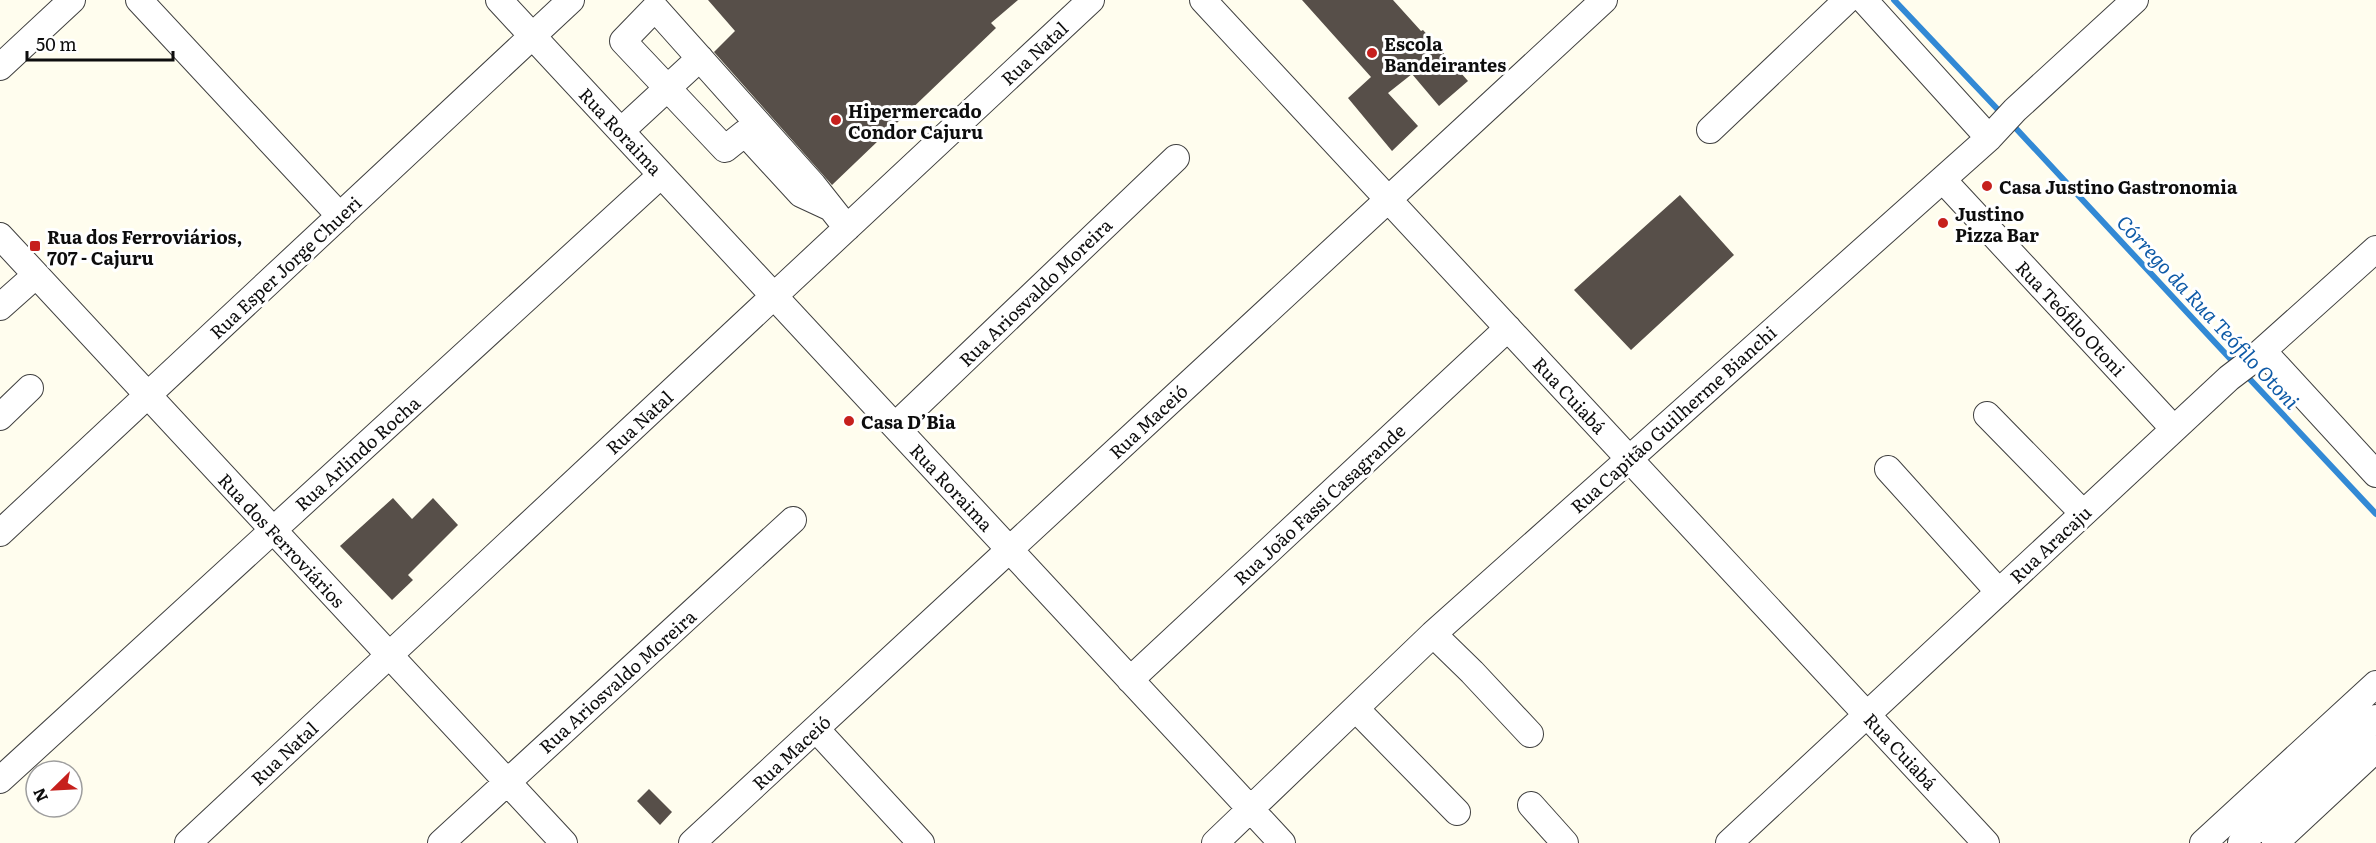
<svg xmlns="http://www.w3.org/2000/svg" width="2376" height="843" viewBox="0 0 2376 843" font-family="Literata,serif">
  <rect width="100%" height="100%" fill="#fffdee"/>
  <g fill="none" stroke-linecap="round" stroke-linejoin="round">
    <path stroke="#3289d5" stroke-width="6" d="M1894 0 2003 115
      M2010 122 2236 365
      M2245 374 2376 514"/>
  </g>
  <path fill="#574f49" d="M708 0H1018L991 23 996 28 832 185 714 52 735 31Z
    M1302 0H1393L1421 31 1423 30 1468 81 1439 106 1412 74 1388 93 1418 126 1392 151 1348 98 1371 77Z
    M1680 195 1734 255 1631 350 1574 290Z
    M393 498 412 519 433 498 458 525 408 575 413 580 392 600 340 546Z
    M649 789 672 812 660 825 637 801Z"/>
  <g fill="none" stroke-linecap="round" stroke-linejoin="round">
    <defs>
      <path id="minor" d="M139 0 340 216
        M499 0 1282 843
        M1203 0 1986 843
        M1864 0 1989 138
        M0 67 72 0
        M1710 130 1847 0
        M621 131 700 58
        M1943 180 2174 429
        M829 207 801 194 745 133 725 149 623 41 655 8 813 185 847 228
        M0 236 564 843
        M0 307 36 275
        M2263 351 2376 474
        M1987 415 2083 513
        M0 417 30 388
        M895 426 1176 158
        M1888 469 1999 592
        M0 533 571 0
        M1433 634 1472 672 1530 734
        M1130 680 1508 328
        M1356 709 1457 812
        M816 729 921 843
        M0 780 661 175
        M1531 805 1565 843
        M188 843 1091 0
        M441 843 793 520
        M692 843 1604 0
        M1215 843 1433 634 1989 138 2015 110 2135 0
        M1729 843 2229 378 2250 362 2376 249
        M2203 843 2376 684
        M2241 843 2376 718
        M2275 843 2376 749"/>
    </defs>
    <use href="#minor" stroke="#404040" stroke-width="28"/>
    <use href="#minor" stroke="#fff" stroke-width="26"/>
  </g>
  <g fill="#c6201d" stroke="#fff" stroke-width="2">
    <circle cx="1372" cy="53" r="6"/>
    <circle cx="836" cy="120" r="6"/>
    <circle cx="1987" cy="186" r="6"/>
    <circle cx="1943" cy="223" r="6"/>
    <rect x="29" y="240" width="12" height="12" rx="3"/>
    <circle cx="849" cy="421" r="6"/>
  </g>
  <g text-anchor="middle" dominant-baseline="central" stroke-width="6" stroke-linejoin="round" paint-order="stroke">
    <g font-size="18" font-weight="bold" fill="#0d0d0d" stroke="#fff" text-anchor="start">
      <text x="1384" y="43">Escola<tspan x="1384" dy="21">Bandeirantes</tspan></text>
      <text x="848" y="110">Hipermercado<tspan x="848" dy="21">Condor Cajuru</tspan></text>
      <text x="1999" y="186">Casa Justino Gastronomia</text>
      <text x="1955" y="213">Justino<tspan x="1955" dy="21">Pizza Bar</tspan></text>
      <text x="47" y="236">Rua dos Ferroviários,<tspan x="47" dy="21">707 - Cajuru</tspan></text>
      <text x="861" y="421">Casa D’Bia</text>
    </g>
    <g font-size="18" fill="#0d0d0d" stroke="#fff">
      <text transform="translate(1034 53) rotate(-43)">Rua Natal</text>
      <text transform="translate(621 131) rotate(47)">Rua Roraima</text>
      <text transform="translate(285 267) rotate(-43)">Rua Esper Jorge Chueri</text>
      <text transform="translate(1035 292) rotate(-44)">Rua Ariosvaldo Moreira</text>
      <text transform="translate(2071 318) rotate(47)">Rua Teófilo Otoni</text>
      <text transform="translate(1570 395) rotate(47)">Rua Cuiabá</text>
      <text transform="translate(1673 419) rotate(-42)">Rua Capitão Guilherme Bianchi</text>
      <text transform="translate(1148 421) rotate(-43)">Rua Maceió</text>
      <text transform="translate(639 422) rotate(-43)">Rua Natal</text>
      <text transform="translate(357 453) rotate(-42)">Rua Arlindo Rocha</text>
      <text transform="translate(952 487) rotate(47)">Rua Roraima</text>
      <text transform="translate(1319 504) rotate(-43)">Rua João Fassi Casagrande</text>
      <text transform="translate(282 540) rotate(47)">Rua dos Ferroviários</text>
      <text transform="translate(2050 544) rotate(-43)">Rua Aracaju</text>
      <text transform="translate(617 681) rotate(-42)">Rua Ariosvaldo Moreira</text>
      <text transform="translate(1901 751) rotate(47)">Rua Cuiabá</text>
      <text transform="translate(791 752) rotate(-43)">Rua Maceió</text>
      <text transform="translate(284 753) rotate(-43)">Rua Natal</text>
    </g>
    <g font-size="20" font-style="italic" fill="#0f5ba7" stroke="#fff">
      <text transform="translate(2209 311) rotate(47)">Córrego da Rua Teófilo Otoni</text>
    </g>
  </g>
  <g transform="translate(54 789) rotate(246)"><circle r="28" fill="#ffffff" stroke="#9e9e9e" stroke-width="1.5"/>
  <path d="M0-4.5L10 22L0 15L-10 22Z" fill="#c6201d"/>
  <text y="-9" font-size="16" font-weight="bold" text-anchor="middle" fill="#0d0d0d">N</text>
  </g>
  <path d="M27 51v9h146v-9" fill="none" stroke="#0d0d0d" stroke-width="3"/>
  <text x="36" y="51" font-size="18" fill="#0d0d0d" stroke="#ffffff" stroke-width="4.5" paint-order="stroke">50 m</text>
</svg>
